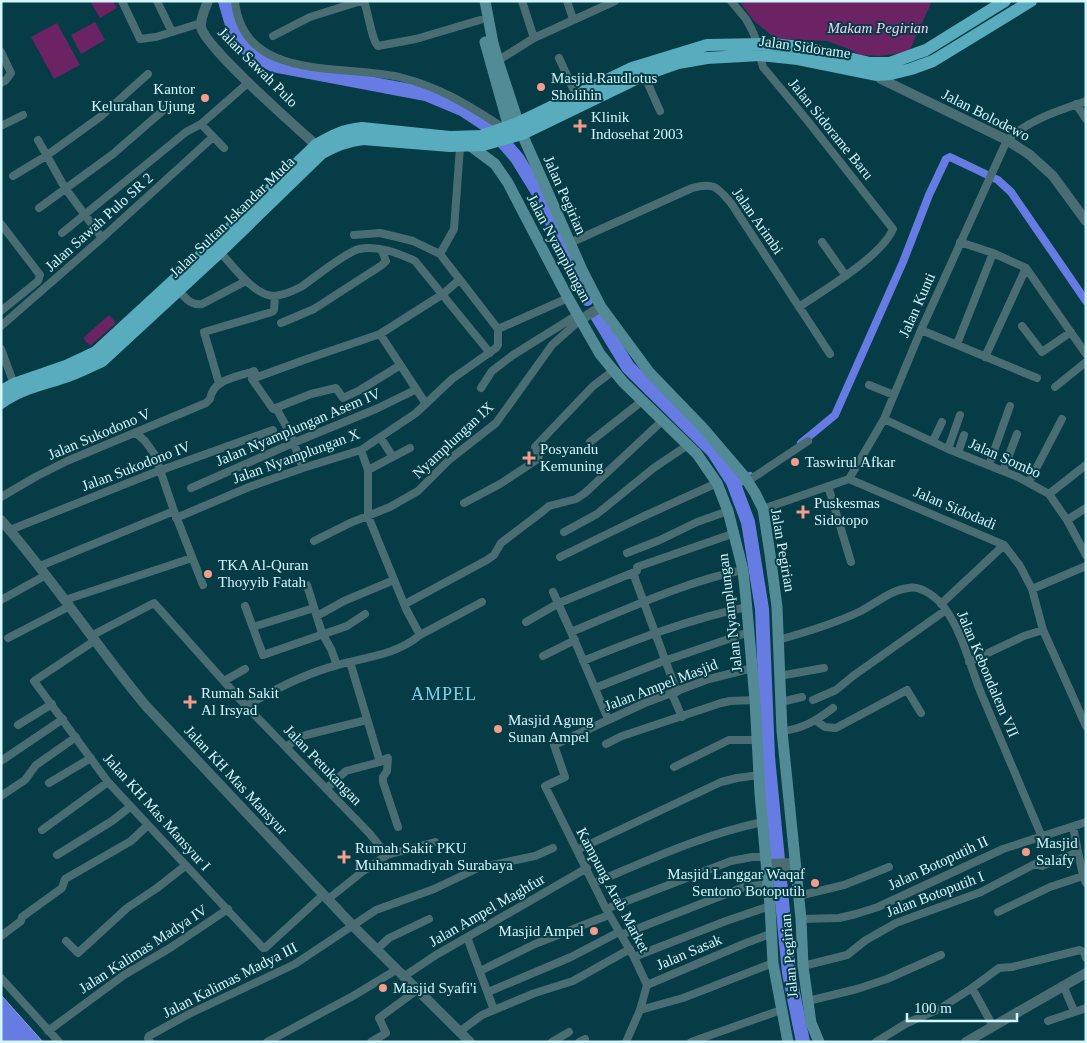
<svg xmlns="http://www.w3.org/2000/svg" width="1087" height="1043" viewBox="0 0 1087 1043" font-family="'Times New Roman',serif">
  <rect width="100%" height="100%" fill="#053c46"/>
  <path fill="#6c2364" d="M90 1H113L117 8 100 18Z
    M739 1H932L909 52 879 56 860 55 849 49 827 41 776 39 754 21Z
    M95 22 105 40 81 54 71 35Z
    M57 23 80 65 54 79 31 37Z
    M109 315 116 323 90 346 83 338Z"/>
  <path fill="#677ce3" stroke="#88a1eb" d="M1 995 43 1042H1Z"/>
  <g fill="none" stroke-linecap="round" stroke-linejoin="round">
    <path stroke="#677ce3" stroke-width="8" d="M801 443 835 415 903 262 929 195 946 159 950 157 998 180 1011 192 1086 301
      M734 486 750 476"/>
    <path stroke="#677ce3" stroke-width="14" d="M225 1 235 35 250 52 273 65 426 94 462 109 491 128 517 158 538 192 587 299
      M596 314 628 367 713 451 733 482 748 522 762 609 768 757 789 973 803 1042"/>
    <path stroke="#4a6d74" stroke-width="8" d="M122 1 140 39 156 37 201 23
      M157 1 172 32
      M235 1C243 84 346 63 403 78 439 87 468 105 499 125L504 130
      M364 1C368 12 372 41 378 46L416 39 480 20
      M522 1 534 38
      M567 1 573 19
      M731 1 746 19 752 30 755 37 763 67 807 120 893 229C881 257 824 290 799 307
      M273 36 310 17 361 1
      M1 52 11 73 6 80 1 83
      M559 58 576 95
      M494 63 534 38 615 1
      M644 75 660 111
      M1076 104 1086 119
      M1 126 23 115
      M38 140 65 188 102 238
      M224 148 201 124 249 82
      M13 176 46 156 100 117 148 74
      M39 208 113 154 167 107
      M1 224 40 275 38 281 1 311
      M62 233 186 132 201 124
      M354 235 380 233 397 237 413 241 440 254 498 329 568 298
      M822 242 846 276
      M960 242 993 253 1026 268 1086 354
      M570 243 692 188C714 182 717 187 731 203L830 354
      M220 252C233 266 254 296 275 296 283 295 293 291 301 287 314 278 346 252 359 249 378 245 398 253 415 261L490 353
      M440 254 454 229 460 147
      M179 291C186 298 191 306 202 304L246 281
      M281 323 314 309 382 265 386 261 382 251 379 249
      M1 326 102 238 213 137
      M1022 326 1042 352 1071 332
      M921 330 1037 378
      M380 334 426 404
      M957 344 993 253
      M1 349 14 384
      M985 357 1026 268
      M399 366 360 390 343 398 336 388 311 394 273 409 252 379 304 360 380 334 443 294 459 280
      M219 383 204 332 272 312 274 310 275 296
      M869 385 894 395
      M1055 387 1086 362
      M481 388 492 371 513 355 577 315
      M276 408 290 433 303 468
      M884 419 948 449 1018 477 1049 494 1067 520 1086 555
      M136 433 145 441 155 455 174 511 203 585
      M380 437 393 457
      M933 441 942 422
      M590 442 642 401
      M948 449 960 415
      M958 453 964 435
      M989 465 1010 406
      M368 470 410 448
      M1003 471 1017 434
      M849 479 884 419 921 330 1007 140C1030 119 1058 111 1086 101
      M748 481 808 441
      M1029 482 1062 419
      M828 486 851 562
      M191 488 293 443 376 409 415 390
      M1049 494 1086 465
      M1 497 37 476 67 461 206 403 210 399C213 379 237 377 254 371L257 377
      M464 503 500 484 538 459 539 456 535 447 593 386 613 371
      M763 509 849 479 1004 545 1020 566 1032 589 1043 630 1086 726
      M176 518 249 487 303 468 361 450 416 413 452 379 496 348 498 345V329
      M1067 520 1086 508
      M10 530 153 473 273 430
      M564 532 597 514 655 467 688 445
      M314 541 350 523 390 507 418 491 450 459 496 423 552 345 580 320
      M627 553 660 540 697 522 728 511
      M560 557 642 517 717 483
      M40 566 174 511
      M633 573 677 692
      M307 585 322 633 331 649 337 665
      M1032 589 1086 566
      M553 592 571 632 608 719
      M1 600 46 575
      M65 600 192 558
      M405 604 487 560 494 555 501 543 543 511 549 506 576 499 585 493 662 421
      M941 604 1004 545
      M245 606 263 655 347 626 365 614
      M317 616 344 601 394 580
      M526 622 559 603 637 571V567L735 533
      M253 627 314 608
      M571 632C627 609 684 582 743 570
      M420 635 482 602
      M91 636 154 603 246 706 370 834 387 855
      M8 638 70 606
      M778 640C807 632 834 624 861 611 876 603 891 590 908 588 922 585 939 599 946 610 963 634 970 666 981 693 1001 741 1022 789 1042 837
      M94 641 34 681 108 782 263 948H265L323 895
      M543 656 575 640
      M583 661C637 639 690 619 747 607
      M350 662 380 762
      M969 662 1024 636 1043 630
      M779 676 824 668
      M224 681 245 669
      M595 688 661 662 749 632
      M672 694 682 717
      M813 700 836 690 853 676 946 610
      M781 702 802 697
      M246 706C275 689 306 673 338 665 367 657 396 655 420 635L406 609 368 516V470L361 450
      M816 721 825 727 836 728 907 690 921 713
      M18 725 52 704
      M782 731C803 729 817 720 833 708
      M606 744 622 736 721 703 730 701 755 700
      M286 747 300 737 306 735 367 720
      M1 761 63 719
      M674 767 729 740H757
      M49 783 91 758
      M327 788 346 771 376 763 388 758 387 771 383 777V782L398 827
      M1 796 25 780 36 765 76 737
      M1073 827 1083 876 1086 883
      M42 830 108 782
      M577 850 721 782 737 778 759 775
      M57 855 112 821 130 807
      M594 883C649 860 704 834 763 822
      M798 896 844 885 889 867
      M327 900 362 872 387 855 435 842
      M606 909 731 861 752 857H766
      M998 912 1050 887 1083 876
      M801 919 839 918 856 914 878 907 1003 849 1086 822
      M621 935 744 887 768 884
      M1 936 21 921 22 917 62 888 65 879 131 841 148 825
      M467 937 494 1010
      M66 941 78 953 127 908 157 888 185 866
      M376 950 389 938 429 919
      M634 957 726 921 770 906
      M803 966 847 955 866 940 896 923 981 892 1035 864 1042 866 1078 852
      M480 971 535 944 609 915
      M403 977 436 955 587 868
      M1 978 59 1042
      M647 985 634 957 606 909 545 786 565 777 554 745 645 703 709 679 753 668
      M1063 985 1074 1011
      M972 988 999 968 1012 967 1080 950 1084 952 1086 958
      M488 992 571 957 619 932
      M808 1001 857 989 887 979 941 955
      M640 1010 683 998 773 963
      M1048 1021 1086 1008
      M48 1031 124 975 170 948 228 909
      M459 1032 482 1015 494 1010 535 993 573 981 630 949
      M150 1042 148 1038 149 1036 189 1014 295 964 376 910 434 889 478 868 535 856 553 848
      M267 1042 353 996 396 970
      M371 1042 386 1033 379 1018 417 990
      M552 1042 569 1032
      M579 1042 585 1039
      M626 1042 640 1010 647 985 746 943 770 934
      M691 1042 781 1010
      M876 1042 907 1023 941 1008 972 988 993 1026"/>
    <path stroke="#4a6d74" stroke-width="10" d="M208 1C205 9 200 19 201 27 205 47 296 127 316 145
      M876 71 881 79 1007 140 1030 155 1053 176 1086 221
      M580 320 601 307
      M1 520C53 579 96 646 146 706L353 926 470 1042
      M767 864 795 863
      M767 876 796 872
      M966 1042 1086 973"/>
    <path stroke="#528b96" stroke-width="11" d="M485 1 493 43 498 61 522 134 582 270 601 307 649 372 703 428 744 476 755 493 763 509 770 554 777 607 782 731 801 919 803 966 811 1023 819 1042
      M485 42 511 135
      M472 147 495 164 508 183 568 298 600 354 623 382 697 454 717 483 728 511 743 570 746 599 755 700 760 794 770 906 773 963 788 1042"/>
    <path stroke="#59acbd" stroke-width="12" d="M1 391 14 384 66 366 96 352 211 246 316 145C333 135 343 130 362 128L450 137 481 136 518 123 632 68 707 45 771 44 801 47 870 63H890L926 50 1005 1
      M1 403C20 389 41 385 62 378 76 374 89 367 102 361L220 252 322 153C336 145 347 141 363 139L450 146 483 145 522 134 644 75 678 63 707 58 760 55 798 59 877 75 891 74 911 69 933 61 1031 1"/>
  </g>
  <g fill="#f49d8c" stroke="#053c46" stroke-width="2">
    <circle cx="541" cy="87" r="5"/>
    <circle cx="205" cy="98" r="5"/>
    <path d="M577.5 118.5h5v5h5v5h-5v5h-5v-5h-5v-5h5z"/>
    <path d="M526.5 450.5h5v5h5v5h-5v5h-5v-5h-5v-5h5z"/>
    <circle cx="795" cy="462" r="5"/>
    <path d="M800.5 504.5h5v5h5v5h-5v5h-5v-5h-5v-5h5z"/>
    <circle cx="208" cy="574" r="5"/>
    <path d="M187.5 694.5h5v5h5v5h-5v5h-5v-5h-5v-5h5z"/>
    <circle cx="498" cy="729" r="5"/>
    <circle cx="1026" cy="852" r="5"/>
    <path d="M341.5 849.5h5v5h5v5h-5v5h-5v-5h-5v-5h5z"/>
    <circle cx="815" cy="883" r="5"/>
    <circle cx="594" cy="931" r="5"/>
    <circle cx="383" cy="988" r="5"/>
  </g>
  <g text-anchor="middle" dominant-baseline="central" stroke-width="4" stroke-linejoin="round" paint-order="stroke">
    <g font-size="15" font-style="italic" fill="#fbcbf3" stroke="#053c46">
      <text x="878" y="28">Makam Pegirian</text>
    </g>
    <g font-size="15" fill="#d4f6fd" stroke="#053c46">
      <text transform="translate(805 47) rotate(8)">Jalan Sidorame</text>
      <text transform="translate(258 67) rotate(45)">Jalan Sawah Pulo</text>
      <text transform="translate(986 115) rotate(27)">Jalan Bolodewo</text>
      <text transform="translate(831 129) rotate(51)">Jalan Sidorame Baru</text>
      <text transform="translate(565 195) rotate(66)">Jalan Pegirian</text>
      <text transform="translate(232 217) rotate(-44)">Jalan Sultan Iskandar Muda</text>
      <text transform="translate(758 221) rotate(55)">Jalan Arimbi</text>
      <text transform="translate(99 222) rotate(-42)">Jalan Sawah Pulo SR 2</text>
      <text transform="translate(559 248) rotate(62)">Jalan Nyamplungan</text>
      <text transform="translate(917 305) rotate(-66)">Jalan Kunti</text>
      <text transform="translate(298 427) rotate(-23)">Jalan Nyamplungan Asem IV</text>
      <text transform="translate(99 434) rotate(-23)">Jalan Sukodono V</text>
      <text transform="translate(453 440) rotate(-43)">Nyamplungan IX</text>
      <text transform="translate(296 456) rotate(-20)">Jalan Nyamplungan X</text>
      <text transform="translate(1005 458) rotate(24)">Jalan Sombo</text>
      <text transform="translate(136 466) rotate(-21)">Jalan Sukodono IV</text>
      <text transform="translate(955 508) rotate(23)">Jalan Sidodadi</text>
      <text transform="translate(783 550) rotate(80)">Jalan Pegirian</text>
      <text transform="translate(730 613) rotate(-97)">Jalan Nyamplungan</text>
      <text transform="translate(988 674) rotate(67)">Jalan Kebondalem VII</text>
      <text transform="translate(661 685) rotate(-21)">Jalan Ampel Masjid</text>
      <text transform="translate(323 765) rotate(46)">Jalan Petukangan</text>
      <text transform="translate(236 780) rotate(47)">Jalan KH Mas Mansyur</text>
      <text transform="translate(157 812) rotate(48)">Jalan KH Mas Mansyur I</text>
      <text transform="translate(938 863) rotate(-25)">Jalan Botoputih II</text>
      <text transform="translate(613 890) rotate(62)">Kampung Arab Market</text>
      <text transform="translate(935 894) rotate(-21)">Jalan Botoputih I</text>
      <text transform="translate(487 910) rotate(-30)">Jalan Ampel Maghfur</text>
      <text transform="translate(143 949) rotate(-33)">Jalan Kalimas Madya IV</text>
      <text transform="translate(689 952) rotate(-23)">Jalan Sasak</text>
      <text transform="translate(789 956) rotate(-95)">Jalan Pegirian</text>
      <text transform="translate(230 980) rotate(-27)">Jalan Kalimas Madya III</text>
    </g>
    <g font-size="15" fill="#d4f6fd" stroke="#053c46" text-anchor="start">
      <text x="551" y="78">Masjid Raudlotus<tspan x="551" dy="17">Sholihin</tspan></text>
      <text x="195" y="89" text-anchor="end">Kantor<tspan x="195" dy="17">Kelurahan Ujung</tspan></text>
      <text x="591" y="117">Klinik<tspan x="591" dy="17">Indosehat 2003</tspan></text>
      <text x="540" y="449">Posyandu<tspan x="540" dy="17">Kemuning</tspan></text>
      <text x="805" y="462">Taswirul Afkar</text>
      <text x="814" y="503">Puskesmas<tspan x="814" dy="17">Sidotopo</tspan></text>
      <text x="218" y="565">TKA Al-Quran<tspan x="218" dy="17">Thoyyib Fatah</tspan></text>
      <text x="201" y="693">Rumah Sakit<tspan x="201" dy="17">Al Irsyad</tspan></text>
      <text x="508" y="720">Masjid Agung<tspan x="508" dy="17">Sunan Ampel</tspan></text>
      <text x="1036" y="843">Masjid<tspan x="1036" dy="17">Salafy</tspan></text>
      <text x="355" y="848">Rumah Sakit PKU<tspan x="355" dy="17">Muhammadiyah Surabaya</tspan></text>
      <text x="805" y="874" text-anchor="end">Masjid Langgar Waqaf<tspan x="805" dy="17">Sentono Botoputih</tspan></text>
      <text x="584" y="931" text-anchor="end">Masjid Ampel</text>
      <text x="393" y="988">Masjid Syafi'i</text>
    </g>
    <g font-size="18" letter-spacing="1" fill="#7ad5e8" stroke="#053c46">
      <text x="444" y="694">AMPEL</text>
    </g>
  </g>
  <rect width="1087" height="1043" fill="none" stroke="#d4f6fd" stroke-width="5"/>
  <path d="M907 1013v8h110v-8" fill="none" stroke="#d4f6fd" stroke-width="2.5"/>
  <text x="914" y="1013" font-size="15" fill="#d4f6fd" stroke="#053c46" stroke-width="4" paint-order="stroke">100 m</text>
</svg>
